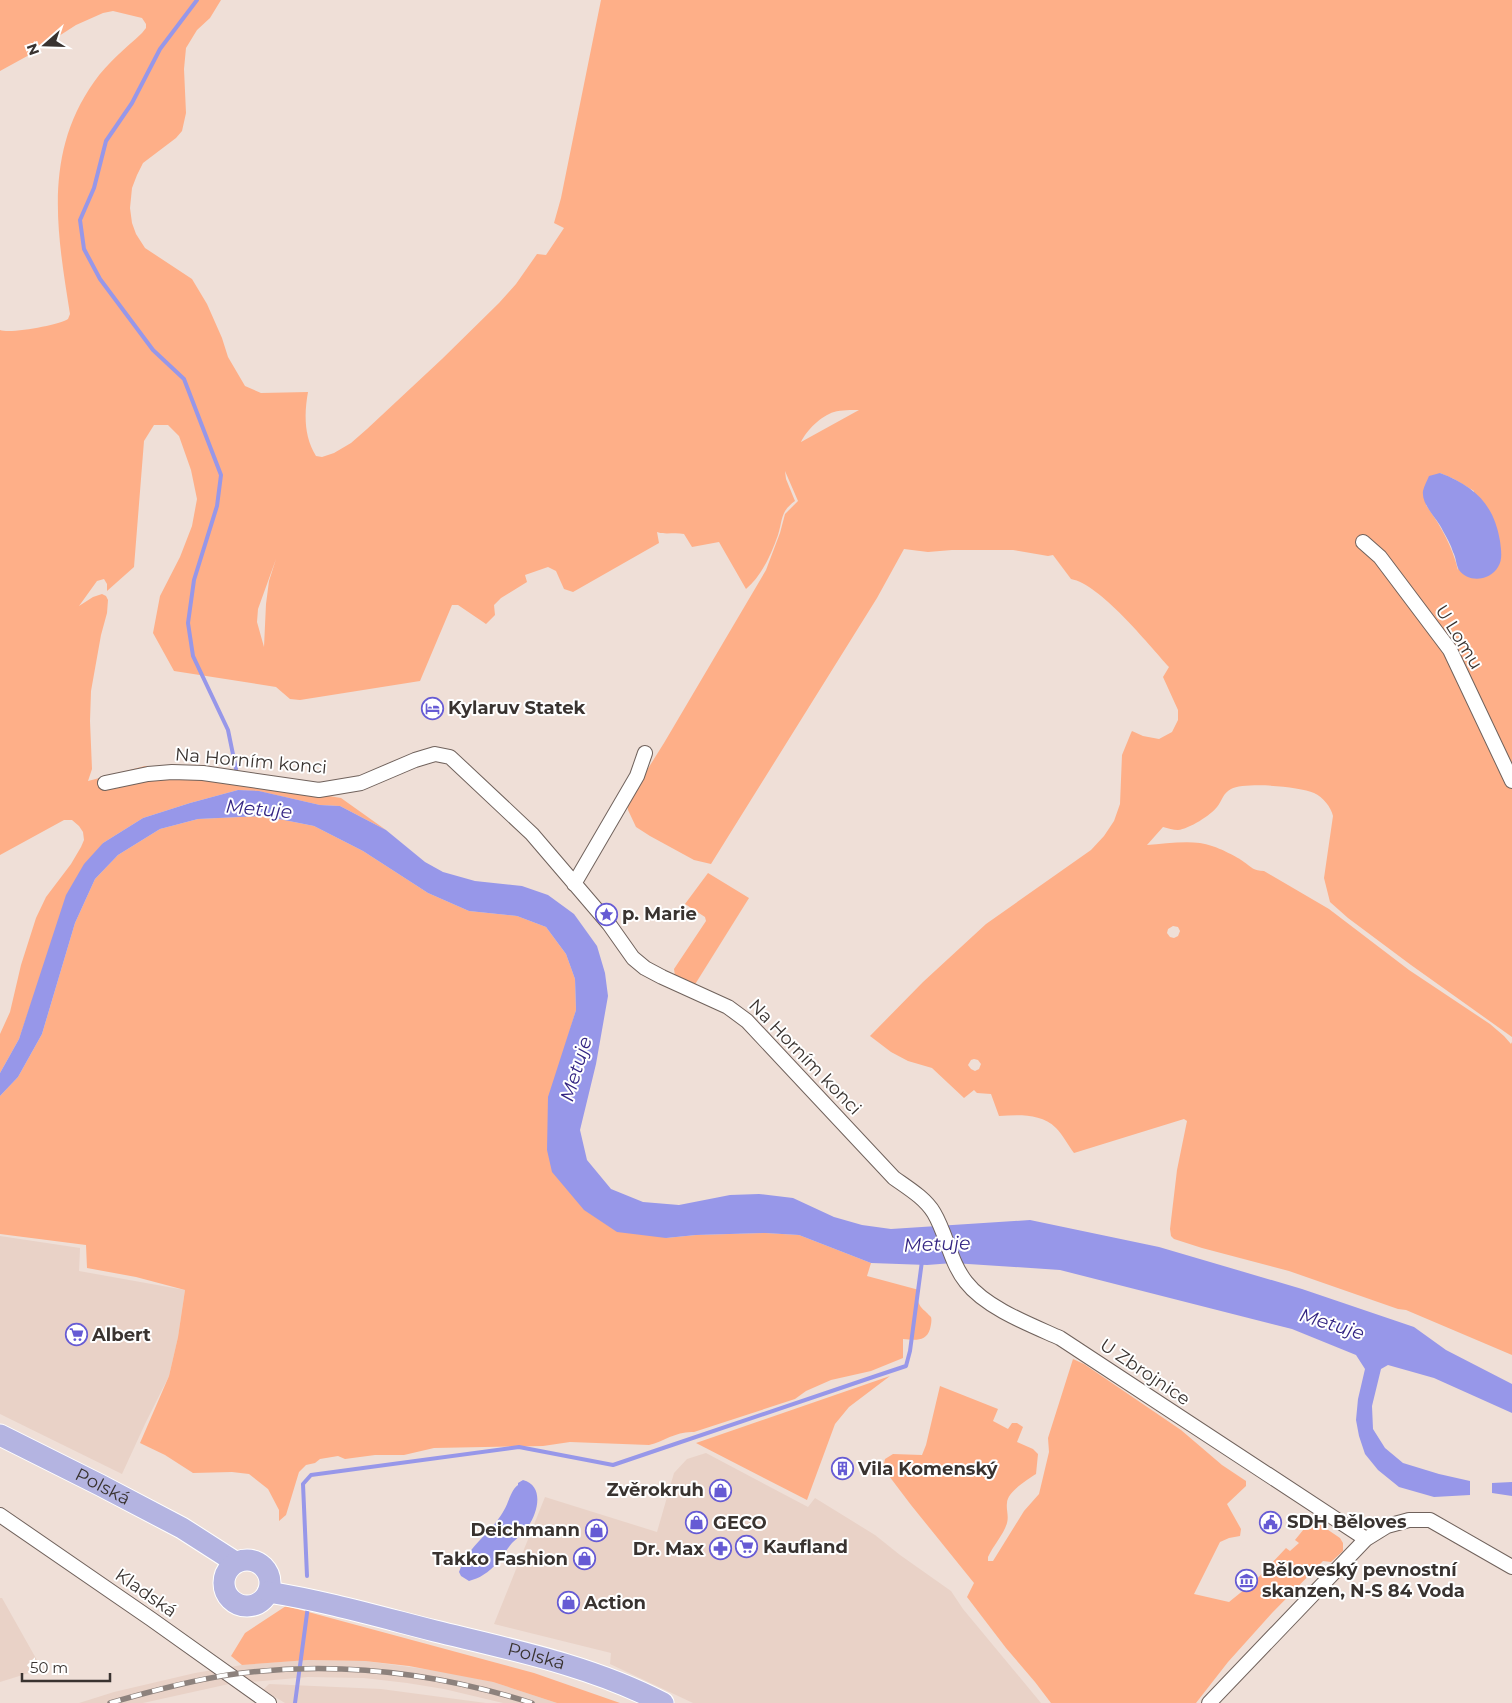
<svg xmlns="http://www.w3.org/2000/svg" width="1512" height="1703" viewBox="0 0 1512 1703" font-family="Montserrat,sans-serif">
  <rect width="100%" height="100%" fill="#efdfd7"/>
  <path fill="#e9d2c7" d="M0 1236 80 1248 79 1271 185 1290 178 1337 169 1376 145 1424 122 1474 0 1414Z
    M706 1453 808 1507 815 1498 875 1535 900 1555 951 1591 963 1609 1041 1703H693L610 1664 611 1653 494 1624 545 1497 657 1532 674 1473 687 1459Z
    M0 1598H2L42 1669 0 1682Z
    M308 1660 365 1661 447 1672 493 1682 557 1703H503L444 1689 407 1683 364 1678 308 1677 229 1684 143 1703H79L114 1692 195 1673 242 1665Z
    M269 1684 381 1689 486 1703H285L263 1690Z"/>
  <path fill="#feaf88" fill-rule="evenodd" d="M0 0H221L210 18 197 30 186 48 184 69 186 113 182 131 176 138 143 163 137 175 132 188 130 208 132 223 136 234 145 248 192 279 207 304 222 338 228 357 245 386 261 393 308 392C304 414 304 437 316 456L322 457 334 453 351 443 367 429 442 359 499 303 516 284 537 254 546 255 564 228 554 223 561 198 601 0H1512V1037L1411 965 1348 918 1330 902 1324 878 1333 816C1331 807 1323 797 1314 793 1299 786 1245 782 1231 789 1223 793 1222 801 1217 807 1211 815 1189 829 1178 830 1173 830 1168 828 1163 827L1147 845C1167 844 1193 839 1212 846 1219 848 1238 857 1244 862 1251 867 1254 871 1264 871L1329 909 1409 970 1490 1024 1504 1036 1511 1044 1512 1042V1355L1406 1310 1398 1309 1289 1271 1202 1248 1174 1239 1171 1236 1170 1229 1177 1170 1187 1121 1184 1119 1074 1153C1068 1145 1063 1135 1056 1128 1041 1113 1018 1115 999 1116L991 1094 977 1093 974 1090 964 1098 932 1068 908 1061 891 1052 870 1036 923 982 986 924 1091 850 1104 836 1114 821 1120 804 1122 755 1131 733 1132 731 1143 736 1159 739 1172 732 1178 720V710L1163 677 1169 667C1148 644 1100 584 1071 579L1053 555 1048 556 1013 550H952L928 552 904 549 877 598 711 864 694 860 650 836 636 827 628 810 627 802 664 743 766 570 780 533 785 514 798 501 785 471 786 479 795 501C780 512 783 519 778 535 771 555 762 575 746 589L719 542 692 547 684 534C675 532 665 535 657 532L659 543 573 592 564 589 556 571 548 567 525 575 527 582 501 598 494 605 495 615 486 624 458 605H452L420 681 300 700 290 699 276 687 174 671 153 633 160 596 180 557 192 526 197 499 191 470 179 436 168 425H154L144 441 134 567 107 591V584L104 579 97 581 79 606 93 597 102 594 106 596 108 600 107 613 101 635 91 691 90 721 92 769 88 781 145 766 341 798 386 830 340 806 320 805 258 791 238 790 190 803 143 818 103 843 37 987 19 1039 0 1073V1034L10 1012 21 965 36 918 46 897 71 864 81 847 84 840 83 832 79 826 72 820H64L0 855V330C11 334 59 325 68 319L70 314C57 232 43 154 94 82 108 62 125 49 142 33L146 28V24L142 18 113 11 103 13 76 25 31 54 0 71ZM859 410 801 442C807 430 821 416 834 412 841 410 852 410 859 410ZM1440 473 1454 479 1474 491 1458 570C1452 545 1440 525 1426 505ZM276 559 269 581 266 604 264 647 257 622 258 609ZM1173 926 1178 927 1180 931 1178 936 1174 938 1170 937 1167 933 1168 929ZM974 1059 978 1060 981 1064 979 1069 975 1071 971 1069 968 1065 971 1060Z
    M264 816 314 826 363 851 428 893 469 911 517 916 546 927 566 954 575 979 576 1010 564 1050 547 1150 666 1238 696 1235 765 1233 799 1235 871 1263 867 1276 919 1290C917 1299 917 1304 925 1311 926 1312 930 1316 931 1317 932 1320 931 1325 930 1329 926 1342 915 1340 903 1339V1358L871 1371 831 1380 806 1391 795 1399 694 1432C676 1431 665 1441 649 1445L570 1442 543 1446 434 1448 404 1455H375L345 1459 338 1456 320 1459 315 1463 306 1465 299 1472 286 1515 279 1521V1510L268 1489 249 1474 232 1472 193 1473 165 1455 140 1443 169 1376 178 1337 185 1290 136 1277 87 1268 86 1245 0 1234V1096L18 1077 42 1034 75 923 95 879 118 855 160 829 198 819Z
    M708 873 749 898 694 986 675 976 674 969 706 921 705 917 685 904Z
    M1073 1359 1084 1364 1181 1430 1222 1465 1246 1481V1486L1227 1504 1241 1529 1240 1536 1229 1538 1220 1542 1194 1594 1229 1602 1255 1581 1286 1548 1290 1551 1299 1543 1295 1540 1312 1519 1340 1538 1343 1543V1551L1331 1562 1323 1561 1272 1613 1228 1662 1196 1703H1051L1035 1682 1006 1648 967 1597 974 1583 911 1505 883 1468 885 1459 893 1454 922 1455 926 1445 940 1386 998 1409 993 1421 1008 1429 1012 1423H1017L1023 1427 1017 1442 1033 1449 1038 1454 1036 1474C1027 1480 1007 1492 1007 1503 1006 1510 1009 1516 1007 1523 1004 1534 993 1546 988 1557V1561H993L1024 1511 1039 1494 1049 1452 1048 1438Z
    M890 1376 849 1407 835 1424 807 1500 696 1443Z
    M286 1606 534 1673 620 1703H557L493 1682 409 1666 365 1661 308 1660 242 1665 231 1656 245 1633Z"/>
  <path fill="#9797e9" d="M1440 473C1474 486 1494 504 1500 541 1501 550 1503 559 1498 567 1490 581 1468 583 1459 570 1456 565 1456 557 1453 552 1451 545 1447 538 1443 531 1438 519 1421 505 1423 491 1424 486 1427 481 1429 476Z
    M238 790 259 791 320 805 340 806 386 830 425 862 443 872 475 881 522 886 548 895 574 914 597 946 605 973 608 996 596 1064 580 1130 587 1160 611 1189 643 1202 679 1205 730 1195 759 1194 793 1198 834 1217 862 1225 891 1229 1030 1220 1159 1247 1302 1289 1414 1327 1446 1350 1512 1384V1413L1434 1378 1388 1365 1381 1369 1372 1406 1373 1429 1385 1448 1403 1463 1439 1474 1470 1481V1495L1434 1497 1399 1487 1378 1470 1365 1454 1359 1436 1356 1420 1358 1399 1365 1369 1356 1355 1292 1329 1060 1270 953 1263 927 1265 871 1263 799 1235 765 1233 696 1235 666 1238 617 1232 584 1210 552 1172 547 1150 548 1097 576 1010 575 979 566 954 546 927 517 916 469 911 428 893 363 851 314 826 264 816 198 819 160 829 118 855 95 879 75 923 42 1034 18 1077 0 1096V1073L19 1039 66 895 84 864 103 843 143 818 190 803Z
    M523 1480C546 1486 537 1516 526 1529 523 1534 517 1538 512 1543 503 1554 496 1568 483 1575 479 1578 474 1579 469 1581L461 1576 459 1572C467 1547 490 1534 503 1512 509 1503 510 1491 518 1485V1483Z
    M1512 1482V1496L1492 1493V1483Z"/>
  <g fill="none" stroke-linecap="round" stroke-linejoin="round">
    <path stroke="#9797e9" stroke-width="4" d="M197 0 160 49 132 103 106 141 94 188 80 220 84 249 100 279 153 350 184 379 221 475 217 506 194 580 188 623 193 656 228 730 236 769
      M307 1576 303 1484 311 1475 519 1447 613 1465 876 1376 906 1366 910 1351 922 1261
      M295 1703 308 1606"/>
    <defs>
      <path id="minor" d="M1363 542 1380 557 1450 650 1512 781
        M105 783 148 774 172 772 203 773 319 790 361 783 415 760 435 754 450 757 532 834 609 924 633 958 645 968 662 977 728 1007 747 1021 894 1178C908 1188 925 1198 934 1213 947 1235 950 1262 966 1282 986 1308 1031 1325 1060 1338L1366 1539
        M574 884 637 776 645 753
        M0 1515 151 1619 269 1703
        M1209 1703 1366 1539 1387 1526 1409 1520H1430L1512 1567"/>
      <g id="primary">
        <path id="s1" d="M0 1435 100 1485 182 1528 235 1562"/>
        <circle cx="247" cy="1583" r="23"/>
        <path id="s2" d="M268 1592C325 1601 380 1617 435 1631 513 1650 592 1666 663 1703"/>
      </g>
    </defs>
    <use href="#minor" stroke="#70625c" stroke-width="16"/>
    <use href="#primary" stroke="#fff" stroke-width="23"/>
    <use href="#minor" stroke="#fff" stroke-width="14"/>
    <use href="#primary" stroke="#b4b4e1" stroke-width="21"/>
    <defs>
      <path id="rail" d="M110 1703C148 1692 188 1681 228 1675 330 1660 434 1672 532 1703"/>
    </defs>
    <use href="#rail" stroke="#8d827d" stroke-width="5.5"/>
    <use href="#rail" stroke="#fff" stroke-width="4" stroke-dasharray="11" stroke-linecap="butt"/>
  </g>
  <defs>
    <symbol id="hotel-ring" viewBox="-11 -11 22 22"><circle r="9.5" fill="#fff" stroke="#665bd4" stroke-width="1.5"/><path d="M-6-4.5h1.5V1H6V5H4.5V3h-9V5H-6ZM-4 0a1.8 1.8 0 1 1 3.6 0ZM.5 0V-2.5h3Q6-2.5 6 0Z" fill="#665bd4"/></symbol>
    <symbol id="sight-ring" viewBox="-11 -11 22 22"><circle r="9.5" fill="#fff" stroke="#665bd4" stroke-width="1.5"/><path d="M0-6L1.8-2.2L6-1.7L2.9 1.2L3.7 5.4L0 3.3L-3.7 5.4L-2.9 1.2L-6-1.7L-1.8-2.2Z" fill="#665bd4"/></symbol>
    <symbol id="supermarket-ring" viewBox="-11 -11 22 22"><circle r="9.5" fill="#fff" stroke="#665bd4" stroke-width="1.5"/><path d="M-6-5.5h2.5l.6 2H6L4.5 2H-2.5L-4.4-4H-6ZM-1.5 3.2a1.3 1.3 0 1 0 .1 0ZM3 3.2a1.3 1.3 0 1 0 .1 0Z" fill="#665bd4"/></symbol>
    <symbol id="building-ring" viewBox="-11 -11 22 22"><circle r="9.5" fill="#fff" stroke="#665bd4" stroke-width="1.5"/><path d="M-4-6H4V6H1V3H-1V6H-4ZM-2.5-4.3h1.7v1.8h-1.7ZM.8-4.3h1.7v1.8H.8ZM-2.5-1h1.7V.8h-1.7ZM.8-1h1.7V.8H.8Z" fill="#665bd4"/></symbol>
    <symbol id="shop-ring" viewBox="-11 -11 22 22"><circle r="9.5" fill="#fff" stroke="#665bd4" stroke-width="1.5"/><path d="M-5-2.5h2.3a2.7 3.5 0 0 1 5.4 0H5L5.5 6h-11ZM-1.5-2.5h3a1.5 2.3 0 0 0-3 0Z" fill="#665bd4"/></symbol>
    <symbol id="civic-ring" viewBox="-11 -11 22 22"><circle r="9.5" fill="#fff" stroke="#665bd4" stroke-width="1.5"/><path d="M-.6-6.5H3V-4.5H.6V-3L4-1V1h2V6H-6V1h2V-1L-.6-3ZM-1.2 2.5V6h2.4V2.5Z" fill="#665bd4"/></symbol>
    <symbol id="pharmacy-ring" viewBox="-11 -11 22 22"><circle r="9.5" fill="#fff" stroke="#665bd4" stroke-width="1.5"/><path d="M-2-6h4v4h4v4h-4v4h-4v-4h-4v-4h4Z" fill="#665bd4"/></symbol>
    <symbol id="museum-ring" viewBox="-11 -11 22 22"><circle r="9.5" fill="#fff" stroke="#665bd4" stroke-width="1.5"/><path d="M0-6L6-3V-2H-6V-3ZM-5-1h2V3h-2ZM-1-1h2V3h-2ZM3-1h2V3H3ZM-6 4H6V6H-6Z" fill="#665bd4"/></symbol>
  </defs>
  <g fill-rule="evenodd">
    <use href="#hotel-ring" x="420" y="696" width="25" height="25"/>
    <use href="#sight-ring" x="594" y="902" width="25" height="25"/>
    <use href="#supermarket-ring" x="64" y="1322" width="25" height="25"/>
    <use href="#building-ring" x="830" y="1456" width="25" height="25"/>
    <use href="#shop-ring" x="708" y="1478" width="25" height="25"/>
    <use href="#civic-ring" x="1258" y="1510" width="25" height="25"/>
    <use href="#shop-ring" x="684" y="1510" width="25" height="25"/>
    <use href="#shop-ring" x="584" y="1518" width="25" height="25"/>
    <use href="#supermarket-ring" x="734" y="1534" width="25" height="25"/>
    <use href="#pharmacy-ring" x="708" y="1536" width="25" height="25"/>
    <use href="#shop-ring" x="572" y="1546" width="25" height="25"/>
    <use href="#museum-ring" x="1234" y="1568" width="25" height="25"/>
    <use href="#shop-ring" x="556" y="1590" width="25" height="25"/>
  </g>
  <g text-anchor="middle" dominant-baseline="central" stroke-width="4" stroke-linejoin="round" paint-order="stroke">
    <g font-size="18" fill="#393330" stroke="#fff">
      <text transform="translate(1459 637) rotate(58)">U Lomu</text>
      <text transform="translate(251 761) rotate(5)">Na Horním konci</text>
      <text transform="translate(805 1057) rotate(46)">Na Horním konci</text>
      <text transform="translate(1145 1372) rotate(34)">U Zbrojnice</text>
      <text stroke="none"><textPath href="#s1" startOffset="115">Polská</textPath></text>
      <text transform="translate(146 1593) rotate(35)">Kladská</text>
      <text stroke="none"><textPath href="#s2" startOffset="276">Polská</textPath></text>
    </g>
    <g font-size="18" font-weight="bold" fill="#393330" stroke="#fff" text-anchor="start">
      <text x="448" y="708">Kylaruv Statek</text>
      <text x="622" y="914">p. Marie</text>
      <text x="92" y="1335">Albert</text>
      <text x="858" y="1469">Vila Komenský</text>
      <text x="704" y="1490" text-anchor="end">Zvěrokruh</text>
      <text x="1287" y="1522">SDH Běloves</text>
      <text x="713" y="1523">GECO</text>
      <text x="580" y="1530" text-anchor="end">Deichmann</text>
      <text x="763" y="1547">Kaufland</text>
      <text x="704" y="1549" text-anchor="end">Dr. Max</text>
      <text x="568" y="1559" text-anchor="end">Takko Fashion</text>
      <text x="1262" y="1570">Běloveský pevnostní<tspan x="1262" dy="21">skanzen, N-S 84 Voda</tspan></text>
      <text x="584" y="1603">Action</text>
    </g>
    <g font-size="19" font-style="italic" fill="#342583" stroke="#fff">
      <text transform="translate(259 809) rotate(5)">Metuje</text>
      <text transform="translate(576 1069) rotate(-73)">Metuje</text>
      <text transform="translate(937 1244) rotate(-2)">Metuje</text>
      <text transform="translate(1332 1324) rotate(17)">Metuje</text>
    </g>
  </g>
  <g transform="translate(45 45) rotate(250)" stroke="#ffffff" stroke-width="4" paint-order="stroke">
  <path d="M0-4L9 19L0 12L-9 19Z" fill="#393330"/>
  <text y="-8" font-size="14" font-weight="bold" text-anchor="middle" fill="#393330">N</text>
  </g>
  <path d="M22 1673v8h88v-8" fill="none" stroke="#393330" stroke-width="2.5"/>
  <text x="30" y="1673" font-size="15" fill="#393330" stroke="#ffffff" stroke-width="4" paint-order="stroke">50 m</text>
</svg>
